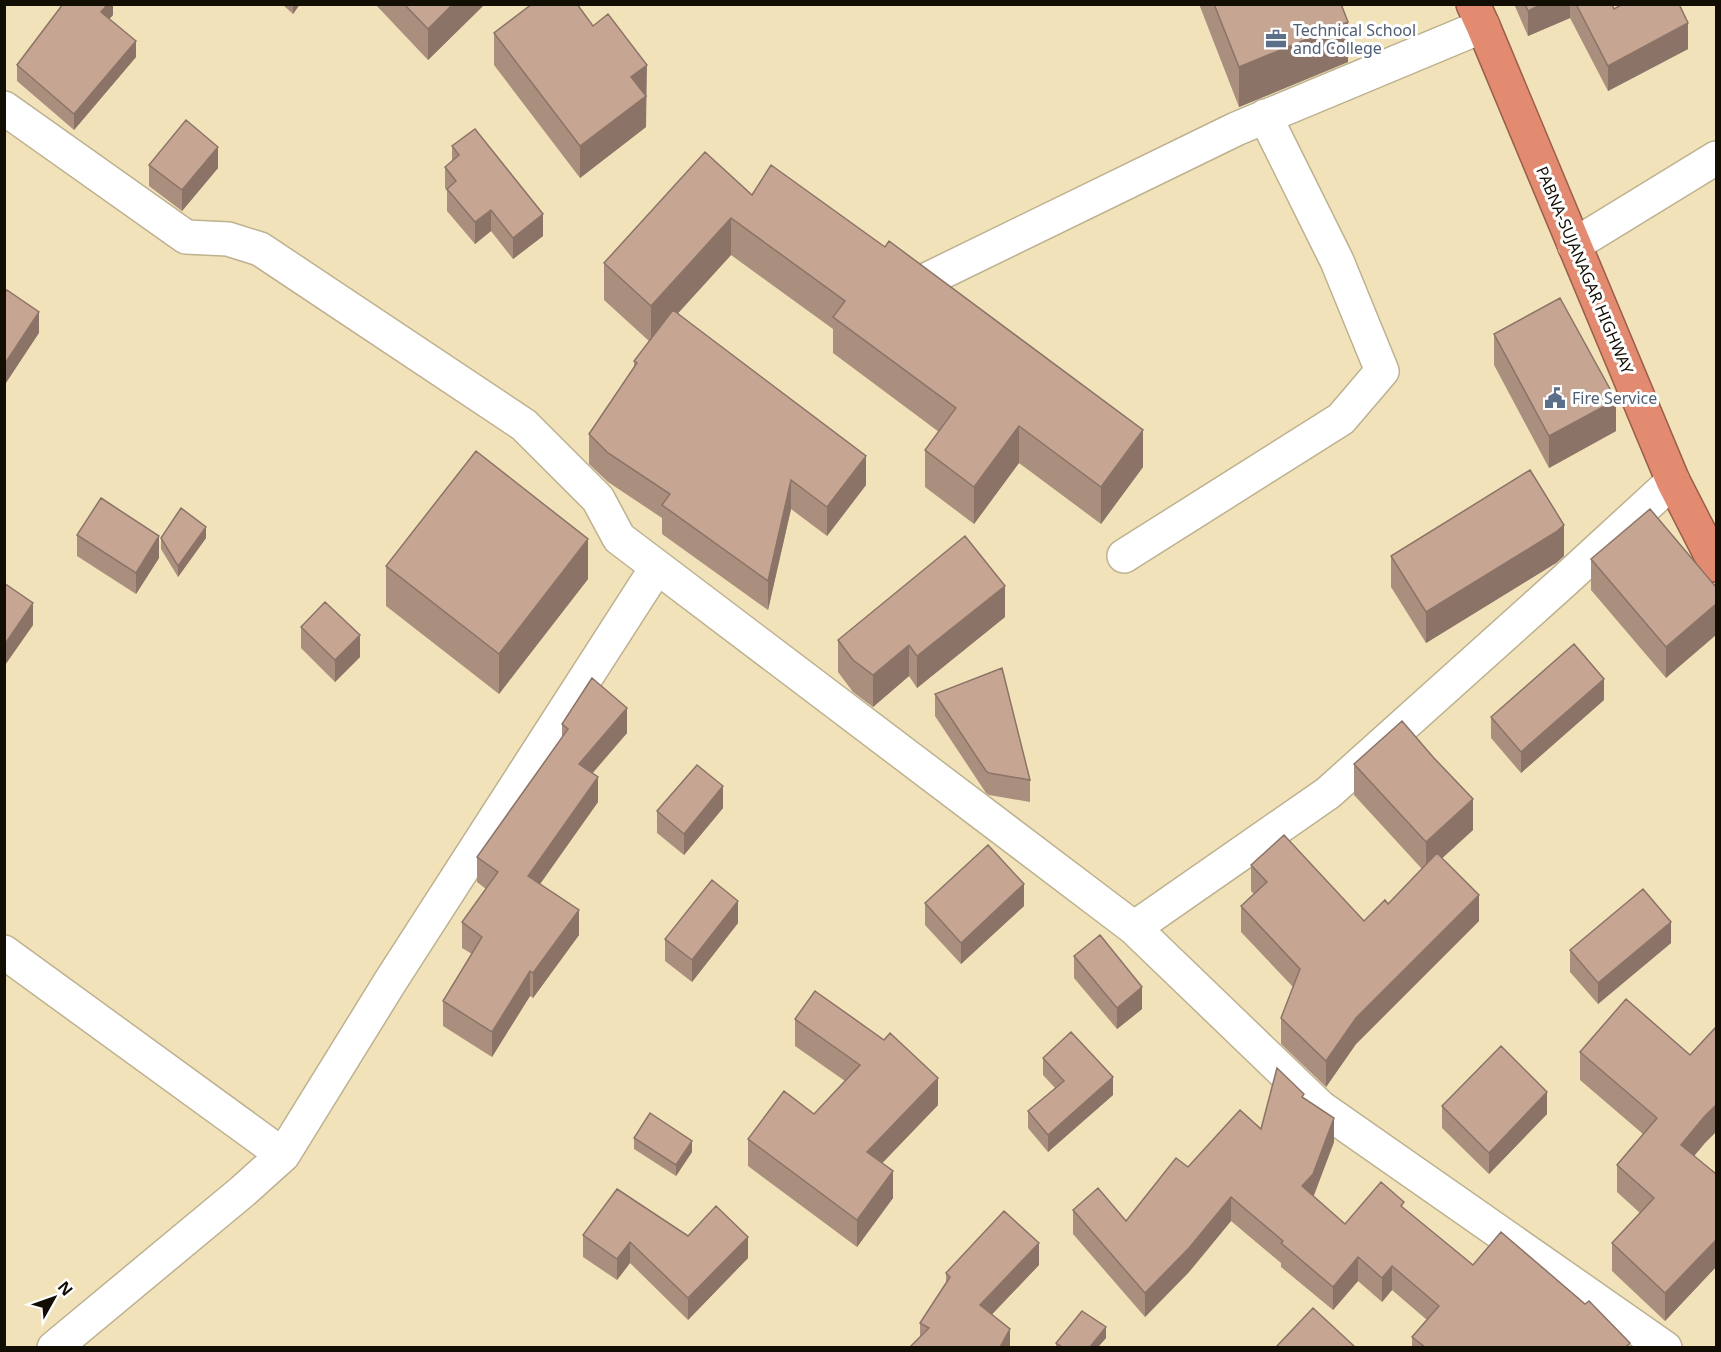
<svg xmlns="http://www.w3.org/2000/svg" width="1721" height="1352" viewBox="0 0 1721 1352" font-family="'Noto Sans',sans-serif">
  <rect width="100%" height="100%" fill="#f8eac9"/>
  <path fill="#f2e2b9" d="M5 5H1716V1347H5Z"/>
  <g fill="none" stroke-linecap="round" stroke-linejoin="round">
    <defs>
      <path id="minor" d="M4 108 186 237 228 239 260 249 524 425 598 499 619 538 1134 928 1320 1107 1665 1348
        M1574 245 1716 158
        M924 281 1236 129 1483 26
        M1124 556 1341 419 1382 371 1337 261 1265 116
        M1134 928 1328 793 1563 582 1673 481
        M4 952 283 1155
        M54 1348 243 1191 283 1155 390 982 657 567"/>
      <path id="highway" d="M1473 4 1483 26 1673 481 1716 565"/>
    </defs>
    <use href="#minor" stroke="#bdb190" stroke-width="36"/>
    <use href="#highway" stroke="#9a5f4a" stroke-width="36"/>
    <use href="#minor" stroke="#fff" stroke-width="33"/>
    <use href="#highway" stroke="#e38b70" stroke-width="33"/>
  </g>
  <path fill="#aa8e7e" d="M113 4V15L109 19 136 57 74 130 17 81V65Z
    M282 4H300L293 14Z
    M375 4H485L428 60Z
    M1199 4H1341L1348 62 1239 107Z
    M1514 4H1612L1614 9 1688 49 1608 91 1570 18 1528 36Z
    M593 26 647 96 646 97V127L580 178 494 65V33Z
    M452 146 543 236 513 259 491 231 475 244 447 211V191L445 188V167L452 161Z
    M149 165 218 168 182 211 149 186Z
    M752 195 1143 467 1101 524 1019 463 974 524 925 487V450L939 432 833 353V329L731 255 678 313 866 485 827 536 791 509 768 610 662 534V518L608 482 589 464V434L634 367V361L649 341 604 300V263Z
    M1494 334 1616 431 1549 468 1494 365Z
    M77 535 159 558 136 594 77 556Z
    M161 538H206L178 577 161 549Z
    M1391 556H1564L1556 563 1426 643 1391 587Z
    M1591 559 1716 587 1666 678 1591 590Z
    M386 566 588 579 499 694 386 606Z
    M4 583 33 625 5 665H4Z
    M1005 617 917 688 909 676 873 707 853 692 838 672V640Z
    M301 627 360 657 335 682 301 648Z
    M935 694 1030 780V802L989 795 986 793 935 716Z
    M1604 700 1521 773 1491 738V717Z
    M562 724 627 733 592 773 598 802 540 884 579 935 533 998 530 996 492 1057 443 1026V1001L472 954 462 948V922L486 889 477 882V857L562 737Z
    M1354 764 1473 830 1442 858 1479 921 1356 1044 1326 1087 1281 1044V1018L1293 987 1241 932V906L1254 894 1251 891V865L1364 921 1388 904 1422 869 1354 795Z
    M723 808 684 855 657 833V811Z
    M925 903 1024 906 961 964 925 925Z
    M738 923 692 982 665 961V939Z
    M1671 943 1598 1004 1570 972V950Z
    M1074 956 1142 1009 1117 1029 1074 978Z
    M795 1019 938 1105 882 1163 893 1198 857 1247 748 1166V1139L814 1114 845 1081 795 1046Z
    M1580 1052 1690 1055 1704 1144 1694 1156 1716 1173V1270L1715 1268 1665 1321 1612 1271V1243L1640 1213 1617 1192V1165L1643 1134 1580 1080Z
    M1043 1058 1113 1095 1048 1152 1028 1128V1111L1055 1088 1043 1075Z
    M1304 1098 1334 1142 1313 1196 1345 1224 1404 1208 1473 1265 1630 1347H1412V1337L1427 1320 1392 1290 1382 1302 1358 1281 1333 1310 1281 1267V1263L1231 1221 1189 1272 1145 1317 1073 1234V1210L1126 1221 1188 1167 1261 1129Z
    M1442 1106 1547 1114 1489 1174 1442 1128Z
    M634 1138 692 1152 676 1176 634 1149Z
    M583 1235 688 1236 748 1258 688 1320 630 1263 617 1280 583 1257Z
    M1039 1265 992 1314 1010 1347 920 1337V1323L946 1284V1273Z
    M1106 1338 1098 1347H1056V1343Z"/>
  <path fill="#8b7467" d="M108 4H113V15L101 28V12Z
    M293 4H300L293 14Z
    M453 4H485L428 60V29Z
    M1542 4H1570V18L1528 36V11Z
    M1348 22V62L1239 107V67Z
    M1688 23V49L1608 91V66Z
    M136 41V57L74 130V114Z
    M647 65 646 127 580 178V146L631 77Z
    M218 147V168L182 211V190Z
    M491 210V231L475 244V222Z
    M543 214V236L513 259V238Z
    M731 218V255L651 343V306Z
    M39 312V333L4 386V365Z
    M1616 400V431L1549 468V436Z
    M1019 426V463L974 524V487Z
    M1143 430V467L1101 524V487Z
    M866 456V485L827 536V507Z
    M791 480V509L768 610V581Z
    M1564 525V556L1556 563 1426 643V612Z
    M206 527V538L178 577V566Z
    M159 536V558L136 594V573Z
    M588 539V579L499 694V654Z
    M1005 586V617L917 688V656Z
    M33 603V625L5 665V644Z
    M1716 604V635L1666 678V647Z
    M360 635V657L335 682V660Z
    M909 645V676L873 707V675Z
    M1604 679V700L1521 773V752Z
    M627 708V733L579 789V764Z
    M598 777V802L528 901V876Z
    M723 786V808L684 855V834Z
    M1473 799V830L1426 873V842Z
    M1024 884V906L961 964V943Z
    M1479 895V921L1356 1044 1326 1087V1061L1356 1018Z
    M738 901V923L692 982V960Z
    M579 910V935L533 998V973Z
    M1671 922V943L1598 1004V983Z
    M530 971V996L492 1057V1032Z
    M1142 987V1009L1117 1029V1008Z
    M1113 1077V1095L1048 1152V1135Z
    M938 1078V1105L867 1179V1152Z
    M1547 1092V1114L1489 1174V1153Z
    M1716 1105V1132L1704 1144 1681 1172V1145L1704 1117Z
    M1334 1118V1142L1313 1198 1302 1186Z
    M692 1141V1152L676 1176V1165Z
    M893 1171V1198L857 1247V1220Z
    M1231 1197V1221L1189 1272 1145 1317V1293Z
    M748 1237V1258L688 1320V1298Z
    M1715 1241V1268L1665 1321V1293Z
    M630 1242V1263L617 1280V1259Z
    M1039 1243V1265L980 1327V1305Z
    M1358 1257V1281L1333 1310V1287Z
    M1392 1266V1290L1382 1302V1278Z
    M1106 1327V1338L1098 1347H1090Z
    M1010 1329V1347H1000Z"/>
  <path fill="#c6a593" stroke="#8b7467" stroke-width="1.5" d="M63 4H108L101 12 136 41 74 114 17 65Z
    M404 4H453L428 29Z
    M532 4H577L593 26 608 14 647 65 631 77 646 96 580 146 494 33Z
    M1214 4H1341L1348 22 1239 67Z
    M1525 4H1542L1528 11Z
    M1576 4H1612L1614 9 1623 4H1679L1688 23 1608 66Z
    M186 120 218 147 182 190 149 165Z
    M475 129 543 214 513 238 491 210 475 222 447 189 456 181 445 167 459 155 452 146Z
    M705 152 752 195 771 165 885 247 889 241 1143 430 1101 487 1019 426 974 487 925 450 956 408 833 317 845 301 731 218 651 306 604 263Z
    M7 290 39 312 4 365V293Z
    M1560 298 1616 400 1549 436 1494 334Z
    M673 310 866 456 827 507 791 480 768 581 662 505 670 494 608 453 589 434 637 363 634 361Z
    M476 451 588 539 499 654 386 566Z
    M1530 470 1564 525 1556 532 1426 612 1391 556Z
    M101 498 159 536 136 573 77 535Z
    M181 508 206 527 178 566 161 538Z
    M1650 509 1716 587V604L1666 647 1591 559Z
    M965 536 1005 586 917 656 909 645 873 675 853 660 838 640Z
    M4 583 33 603 5 644 4 643Z
    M325 602 360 635 335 660 301 627Z
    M1574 644 1604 679 1521 752 1491 717Z
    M1002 668 1030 780 989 773 986 771 935 694Z
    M592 678 627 708 579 764 598 777 528 876 579 910 533 973 530 971 492 1032 443 1001 482 937 462 922 498 872 477 857 568 729 562 724Z
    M1402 721 1433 757 1473 799 1426 842 1354 764Z
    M697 765 723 786 684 834 657 811Z
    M1284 835 1364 921 1385 900 1388 904 1437 853 1479 895 1356 1018 1326 1061 1281 1018 1300 969 1241 906 1267 882 1251 865Z
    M988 845 1024 884 961 943 925 903Z
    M712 880 738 901 692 960 665 939Z
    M1643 889 1671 922 1598 983 1570 950Z
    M1100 935 1142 987 1117 1008 1074 956Z
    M815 991 884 1040 890 1033 938 1078 867 1152 893 1171 857 1220 748 1139 784 1091 814 1114 860 1065 795 1019Z
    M1626 999 1690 1055 1716 1027V1105L1704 1117 1681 1145 1716 1174V1242L1715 1241 1665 1293 1612 1243 1654 1198 1617 1165 1657 1118 1580 1052Z
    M1071 1032 1113 1077 1048 1135 1028 1111 1064 1081 1043 1058Z
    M1501 1046 1547 1092 1489 1153 1442 1106Z
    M1277 1068 1304 1094 1302 1097 1334 1118 1313 1174 1302 1186 1345 1224 1381 1182 1404 1202 1401 1206 1473 1265 1501 1232 1585 1304 1589 1301 1630 1343 1626 1347H1425L1412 1337 1439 1306 1392 1266 1382 1278 1358 1257 1333 1287 1281 1243 1283 1241 1231 1197 1189 1248 1145 1293 1073 1210 1098 1188 1126 1221 1176 1158 1188 1167 1240 1110 1261 1129Z
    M650 1113 692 1141 676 1165 634 1138Z
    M617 1189 688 1236 716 1206 748 1237 688 1298 630 1242 617 1259 583 1235Z
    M1004 1211 1039 1243 980 1305 1010 1329 1000 1347H910L929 1328 920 1323 950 1277 946 1273Z
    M1313 1308 1355 1347H1276Z
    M1082 1311 1106 1327 1090 1347H1062L1056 1343Z"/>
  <defs>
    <symbol id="office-bare" viewBox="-9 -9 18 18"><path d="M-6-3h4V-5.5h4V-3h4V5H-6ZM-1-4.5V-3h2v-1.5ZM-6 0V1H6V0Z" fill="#5c6f8a" stroke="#fff" stroke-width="2.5" paint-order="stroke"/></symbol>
    <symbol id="civic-bare" viewBox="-9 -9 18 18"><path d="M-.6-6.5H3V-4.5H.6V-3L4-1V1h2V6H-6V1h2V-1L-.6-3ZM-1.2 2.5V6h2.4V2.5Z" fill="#5c6f8a" stroke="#fff" stroke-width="2.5" paint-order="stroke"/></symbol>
  </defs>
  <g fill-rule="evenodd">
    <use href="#office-bare" x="1261" y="24" width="30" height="30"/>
    <use href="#civic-bare" x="1540" y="383" width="30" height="30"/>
  </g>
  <g text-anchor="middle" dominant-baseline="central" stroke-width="6" stroke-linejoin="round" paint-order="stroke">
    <g font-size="16" fill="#4e5e75" stroke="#fff" text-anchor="start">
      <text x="1293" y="30">Technical School<tspan x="1293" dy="18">and College</tspan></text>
      <text x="1572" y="398">Fire Service</text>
    </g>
    <g font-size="16" fill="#120e04" stroke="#fff">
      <text transform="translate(1585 270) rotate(67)">PABNA-SUJANAGAR HIGHWAY</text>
    </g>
  </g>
  <rect width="1721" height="1352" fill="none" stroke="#120e04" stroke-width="12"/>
  <g transform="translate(54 1298) rotate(50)" stroke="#ffffff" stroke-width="4.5" paint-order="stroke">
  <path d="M0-4.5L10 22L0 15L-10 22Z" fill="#120e04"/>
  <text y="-9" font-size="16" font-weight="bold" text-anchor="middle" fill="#120e04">N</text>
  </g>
</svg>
